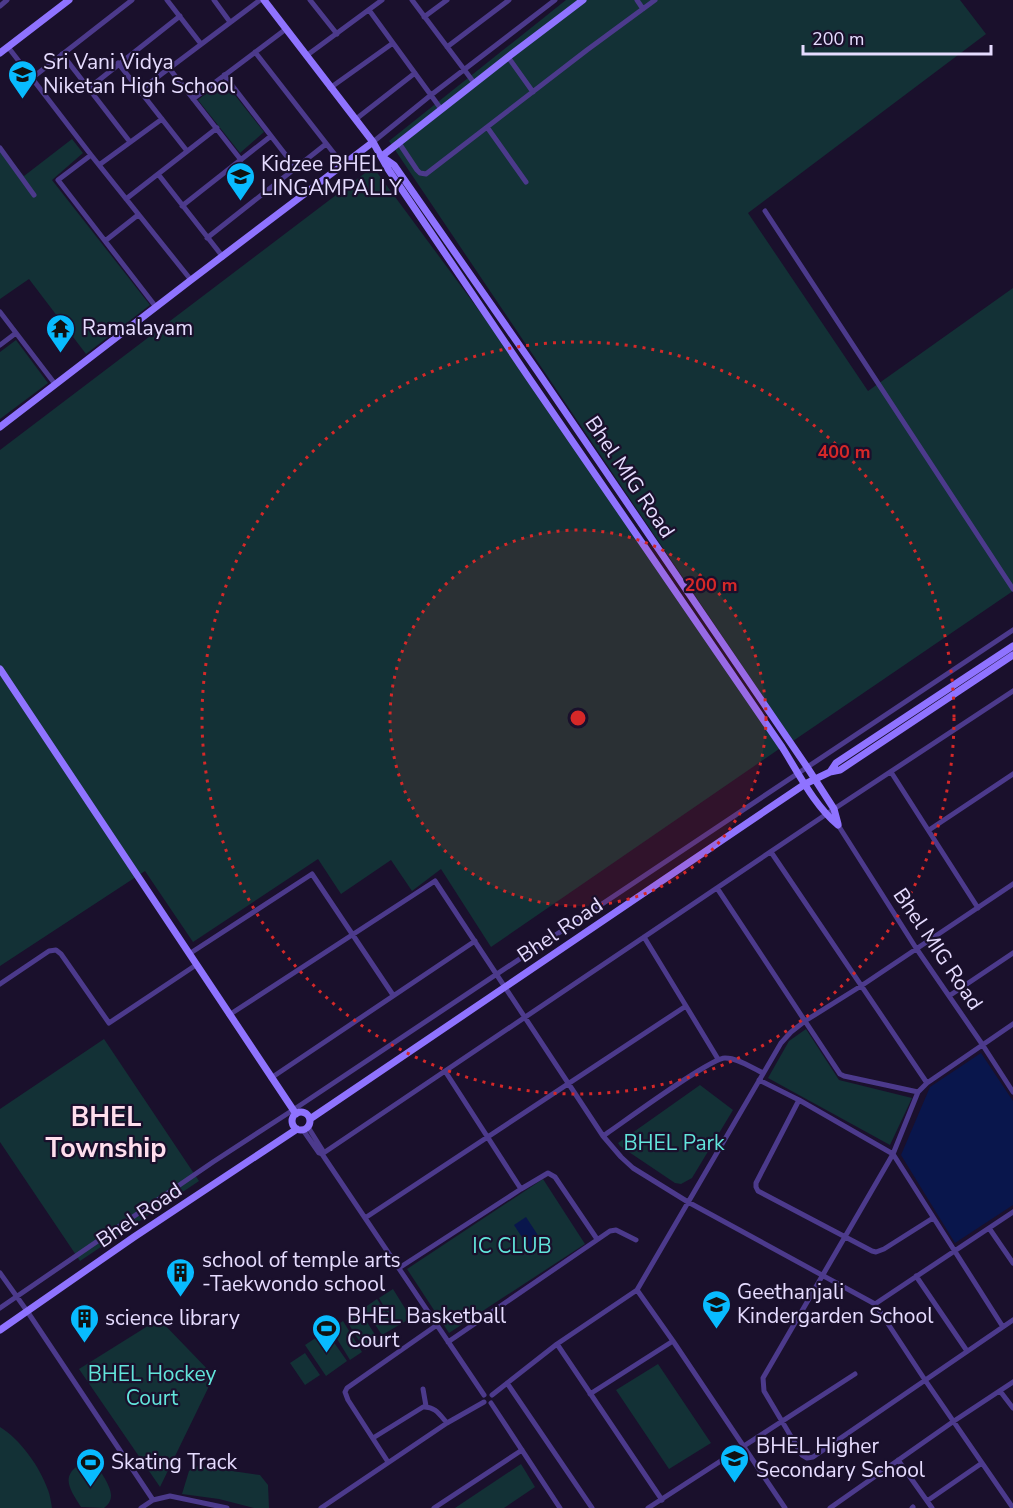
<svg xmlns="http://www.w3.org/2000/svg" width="1013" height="1508" viewBox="0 0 1013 1508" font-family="'Nunito Sans',sans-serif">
  <rect width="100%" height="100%" fill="#1a102c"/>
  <path fill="#133136" d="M566 0H960L986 34 748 213 868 391 1013 288V591L793 741 389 141Z
    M223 80 264 132 240 153 198 100Z
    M72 139 83 153 52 180 150 305 86 354 29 279 0 299V147L24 176Z
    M373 167 529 378 782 747 491 947 441 869 412 891 391 860 341 894 318 859 193 942 145 871 0 966V450Z
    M16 340 48 383 0 419V352Z
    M806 1029 839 1080 912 1098 890 1145 768 1078 789 1041Z
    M104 1039 199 1181 80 1261 0 1142V1109Z
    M700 1085 733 1110 692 1178 681 1184 675 1183 620 1146 618 1143Z
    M543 1179 585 1244 449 1333 407 1269Z
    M393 1289 411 1318 382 1335 364 1308 377 1299 392 1321 379 1298Z
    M360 1311 379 1341 365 1350 346 1320Z
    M159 1319 214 1376 160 1487 79 1369Z
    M343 1321 362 1352 350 1360 331 1329Z
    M326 1331 347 1361 326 1376 305 1345Z
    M305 1353 320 1375 305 1385 290 1363Z
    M658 1364 711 1443 669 1469 616 1390Z
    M0 1427C20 1439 40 1467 48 1490 50 1495 51 1502 52 1508H0Z
    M81 1464C86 1464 92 1463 95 1466 101 1470 112 1489 111 1496 111 1501 108 1505 104 1508L81 1507C71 1491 59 1476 81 1464Z
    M521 1464 535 1487 504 1508H455Z
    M198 1466 260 1475 268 1485 269 1508H254L219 1499 182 1494 189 1471Z"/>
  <path fill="#09164c" d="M981 1053 1013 1101V1205L955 1243 901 1155 930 1087Z
    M526 1217 543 1243 531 1251 514 1225Z"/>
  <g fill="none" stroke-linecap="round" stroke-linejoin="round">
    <path stroke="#4c3a8c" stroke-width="5" d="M167 0 201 44
      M214 0 230 22
      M310 0 337 34
      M412 0 475 84
      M637 0 643 9
      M0 6 7 0
      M369 10 441 109
      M424 17 447 0
      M8 47 91 155 191 280
      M447 47 509 0
      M255 52 343 165
      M62 54 130 142
      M306 56 382 0
      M508 57 533 92
      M118 63 187 151
      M169 68 241 160
      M224 75 295 167
      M32 78 132 0
      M89 88 180 16
      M330 88 393 43
      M139 91 260 0
      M193 99 286 29
      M356 119 415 73
      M487 127 526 182
      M373 142 431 95 555 0
      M399 143 417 170 420 173 426 174 587 50 655 0
      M0 148 34 195
      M91 155 58 180 156 307
      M99 165 162 119
      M158 174 223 257
      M126 199 217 128
      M182 206 271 136
      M765 211 1013 589
      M207 238 326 144
      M105 241 138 215
      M0 312 55 384
      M0 345 16 333
      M891 772 978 908
      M838 825 916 948 982 1044 1013 1092
      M929 830 1013 774
      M771 852 927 1083
      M717 888 840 1074 844 1076 918 1092
      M189 954 312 874 393 995
      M0 984 49 951 56 950 61 954 109 1023 196 965
      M949 996 1013 953
      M686 1006 718 1059
      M229 1015 435 881 603 1136 621 1157 633 1168 688 1202 875 1304 925 1380 1013 1508
      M1013 1024 927 1083 918 1092 893 1154 763 1378 764 1391 802 1455 807 1458 813 1457 1013 1320
      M445 1071 521 1189
      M271 1078 475 941
      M759 1080 799 1100 893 1154 1003 1327
      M799 1100 756 1183V1187L758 1191 872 1251 876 1252 884 1249 933 1218
      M308 1127 323 1151 322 1154
      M303 1130 319 1153 322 1154 484 1395
      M603 1136C621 1124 710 1058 725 1058 738 1058 752 1068 763 1073
      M322 1154 834 809 1013 691
      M365 1218 686 1006 644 937
      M989 1228 1013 1263
      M399 1268 521 1189 548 1173 555 1177 597 1239
      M0 1273 27 1311 153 1500
      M916 1276 967 1351
      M637 1290 673 1341 785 1508
      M875 1304 1013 1212
      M0 1308 213 1162 293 1110 1013 630
      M448 1342 610 1231 616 1230 636 1240
      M557 1344 662 1500
      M507 1383 592 1508
      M423 1389 426 1406
      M1000 1391 1013 1408
      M590 1394 673 1341
      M492 1395 557 1344 637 1290 781 1043 791 1032 805 1021 861 986 1013 884
      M491 1403 560 1508
      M373 1438 423 1407C435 1406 440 1415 447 1423
      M898 1460 932 1508
      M388 1462 348 1400 345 1392 347 1388 437 1325
      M927 1501 982 1463
      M141 1508 153 1500 170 1496 227 1508
      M321 1508 447 1423 484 1402
      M434 1508 522 1450
      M648 1508 855 1374
      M830 1508 954 1421 1013 1382
      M912 1508 913 1507"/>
    <path stroke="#8f73ff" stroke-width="7" d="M264 0 373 142 388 169 529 378 782 747C799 774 814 805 838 825
      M0 53 69 0
      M382 156 508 57 583 0
      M384 158 394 165 538 372 807 767 834 809 838 824
      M0 427 191 280 373 142
      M0 669 296 1114
      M830 772 836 763 1013 646
      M292 1121a9 9 0 1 1 18 0a9 9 0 1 1-18 0Z
      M310 1119 805 784 830 772 840 770 1013 655
      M0 1330 134 1237 297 1129"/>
  </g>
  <circle cx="578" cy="718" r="188" fill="#d62828" fill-opacity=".12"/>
  <g fill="none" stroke="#d62828" stroke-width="3" stroke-dasharray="3 6">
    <circle cx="578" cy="718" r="188"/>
    <circle cx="578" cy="718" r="376"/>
  </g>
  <defs>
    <symbol id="school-pin" viewBox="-11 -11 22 30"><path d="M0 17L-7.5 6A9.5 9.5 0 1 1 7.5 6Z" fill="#08bbff" stroke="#1a102c"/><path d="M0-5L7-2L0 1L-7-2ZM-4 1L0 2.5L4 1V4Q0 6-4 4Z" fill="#111"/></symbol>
    <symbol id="university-pin" viewBox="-11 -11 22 30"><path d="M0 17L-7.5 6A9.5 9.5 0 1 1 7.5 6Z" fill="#08bbff" stroke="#1a102c"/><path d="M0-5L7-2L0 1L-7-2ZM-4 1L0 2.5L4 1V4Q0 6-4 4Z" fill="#111"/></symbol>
    <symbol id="temple-pin" viewBox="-11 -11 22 30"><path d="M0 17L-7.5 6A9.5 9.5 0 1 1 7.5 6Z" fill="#08bbff" stroke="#1a102c"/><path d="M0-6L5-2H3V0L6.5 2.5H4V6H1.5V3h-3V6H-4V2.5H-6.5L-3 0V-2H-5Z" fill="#111"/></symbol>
    <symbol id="building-pin" viewBox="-11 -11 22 30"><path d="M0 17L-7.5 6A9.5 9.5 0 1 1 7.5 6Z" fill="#08bbff" stroke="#1a102c"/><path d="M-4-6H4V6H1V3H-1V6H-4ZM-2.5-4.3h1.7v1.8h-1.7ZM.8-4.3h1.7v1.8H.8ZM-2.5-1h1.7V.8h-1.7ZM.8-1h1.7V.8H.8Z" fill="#111"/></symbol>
    <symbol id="stadium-pin" viewBox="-11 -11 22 30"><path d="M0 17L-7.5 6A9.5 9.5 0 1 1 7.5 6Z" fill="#08bbff" stroke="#1a102c"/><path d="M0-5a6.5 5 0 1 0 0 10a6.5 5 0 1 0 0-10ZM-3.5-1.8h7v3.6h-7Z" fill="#111"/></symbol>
  </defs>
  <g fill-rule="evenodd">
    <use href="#school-pin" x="6" y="58" width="33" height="45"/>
    <use href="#university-pin" x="224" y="160" width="33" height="45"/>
    <use href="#temple-pin" x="44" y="312" width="33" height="45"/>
    <use href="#building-pin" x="164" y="1256" width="33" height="45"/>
    <use href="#school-pin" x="700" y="1288" width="33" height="45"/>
    <use href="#building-pin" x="68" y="1302" width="33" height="45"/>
    <use href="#stadium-pin" x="310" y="1312" width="33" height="45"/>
    <use href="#school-pin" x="718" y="1442" width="33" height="45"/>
    <use href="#stadium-pin" x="74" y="1446" width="33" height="45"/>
  </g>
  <g text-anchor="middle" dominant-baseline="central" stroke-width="4.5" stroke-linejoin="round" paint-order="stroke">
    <g font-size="21" fill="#e6dcff" stroke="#1a102c" text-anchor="start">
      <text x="43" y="62">Sri Vani Vidya<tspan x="43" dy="24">Niketan High School</tspan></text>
      <text x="261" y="164">Kidzee BHEL<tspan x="261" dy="24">LINGAMPALLY</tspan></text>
      <text x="82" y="328">Ramalayam</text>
      <text x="202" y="1260">school of temple arts<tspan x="202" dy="24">-Taekwondo school</tspan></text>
      <text x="737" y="1292">Geethanjali<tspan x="737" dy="24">Kindergarden School</tspan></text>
      <text x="347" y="1316">BHEL Basketball<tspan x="347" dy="24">Court</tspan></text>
      <text x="105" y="1318">science library</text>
      <text x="756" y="1446">BHEL Higher<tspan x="756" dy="24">Secondary School</tspan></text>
      <text x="111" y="1462">Skating Track</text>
    </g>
    <g font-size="21" fill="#e6dcff" stroke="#1a102c">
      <text transform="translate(630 477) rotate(56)">Bhel MIG Road</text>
      <text transform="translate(560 930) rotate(-34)">Bhel Road</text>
      <text transform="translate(938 949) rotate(56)">Bhel MIG Road</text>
      <text transform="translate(139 1215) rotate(-34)">Bhel Road</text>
    </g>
    <g font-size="21" fill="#62e5db" stroke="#1a102c">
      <text x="674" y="1143">BHEL Park</text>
      <text x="512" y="1246">IC CLUB</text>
      <text x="152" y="1374">BHEL Hockey<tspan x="152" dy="24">Court</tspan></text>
    </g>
    <g font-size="27" font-weight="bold" fill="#ffdeed" stroke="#1a102c">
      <text x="106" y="1117">BHEL<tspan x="106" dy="31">Township</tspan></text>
    </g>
  </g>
  <circle cx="578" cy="718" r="9" fill="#d62828" stroke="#1a102c" stroke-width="3"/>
  <g font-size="18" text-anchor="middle" font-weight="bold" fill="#d62828" stroke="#1a102c" stroke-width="4.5" stroke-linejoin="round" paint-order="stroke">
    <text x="844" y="458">400 m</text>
    <text x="711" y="591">200 m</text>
  </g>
  <path d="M803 45v9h188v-9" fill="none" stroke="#e6dcff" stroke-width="3"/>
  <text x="812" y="45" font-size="18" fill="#e6dcff" stroke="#1a102c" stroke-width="4.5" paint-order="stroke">200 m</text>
</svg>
